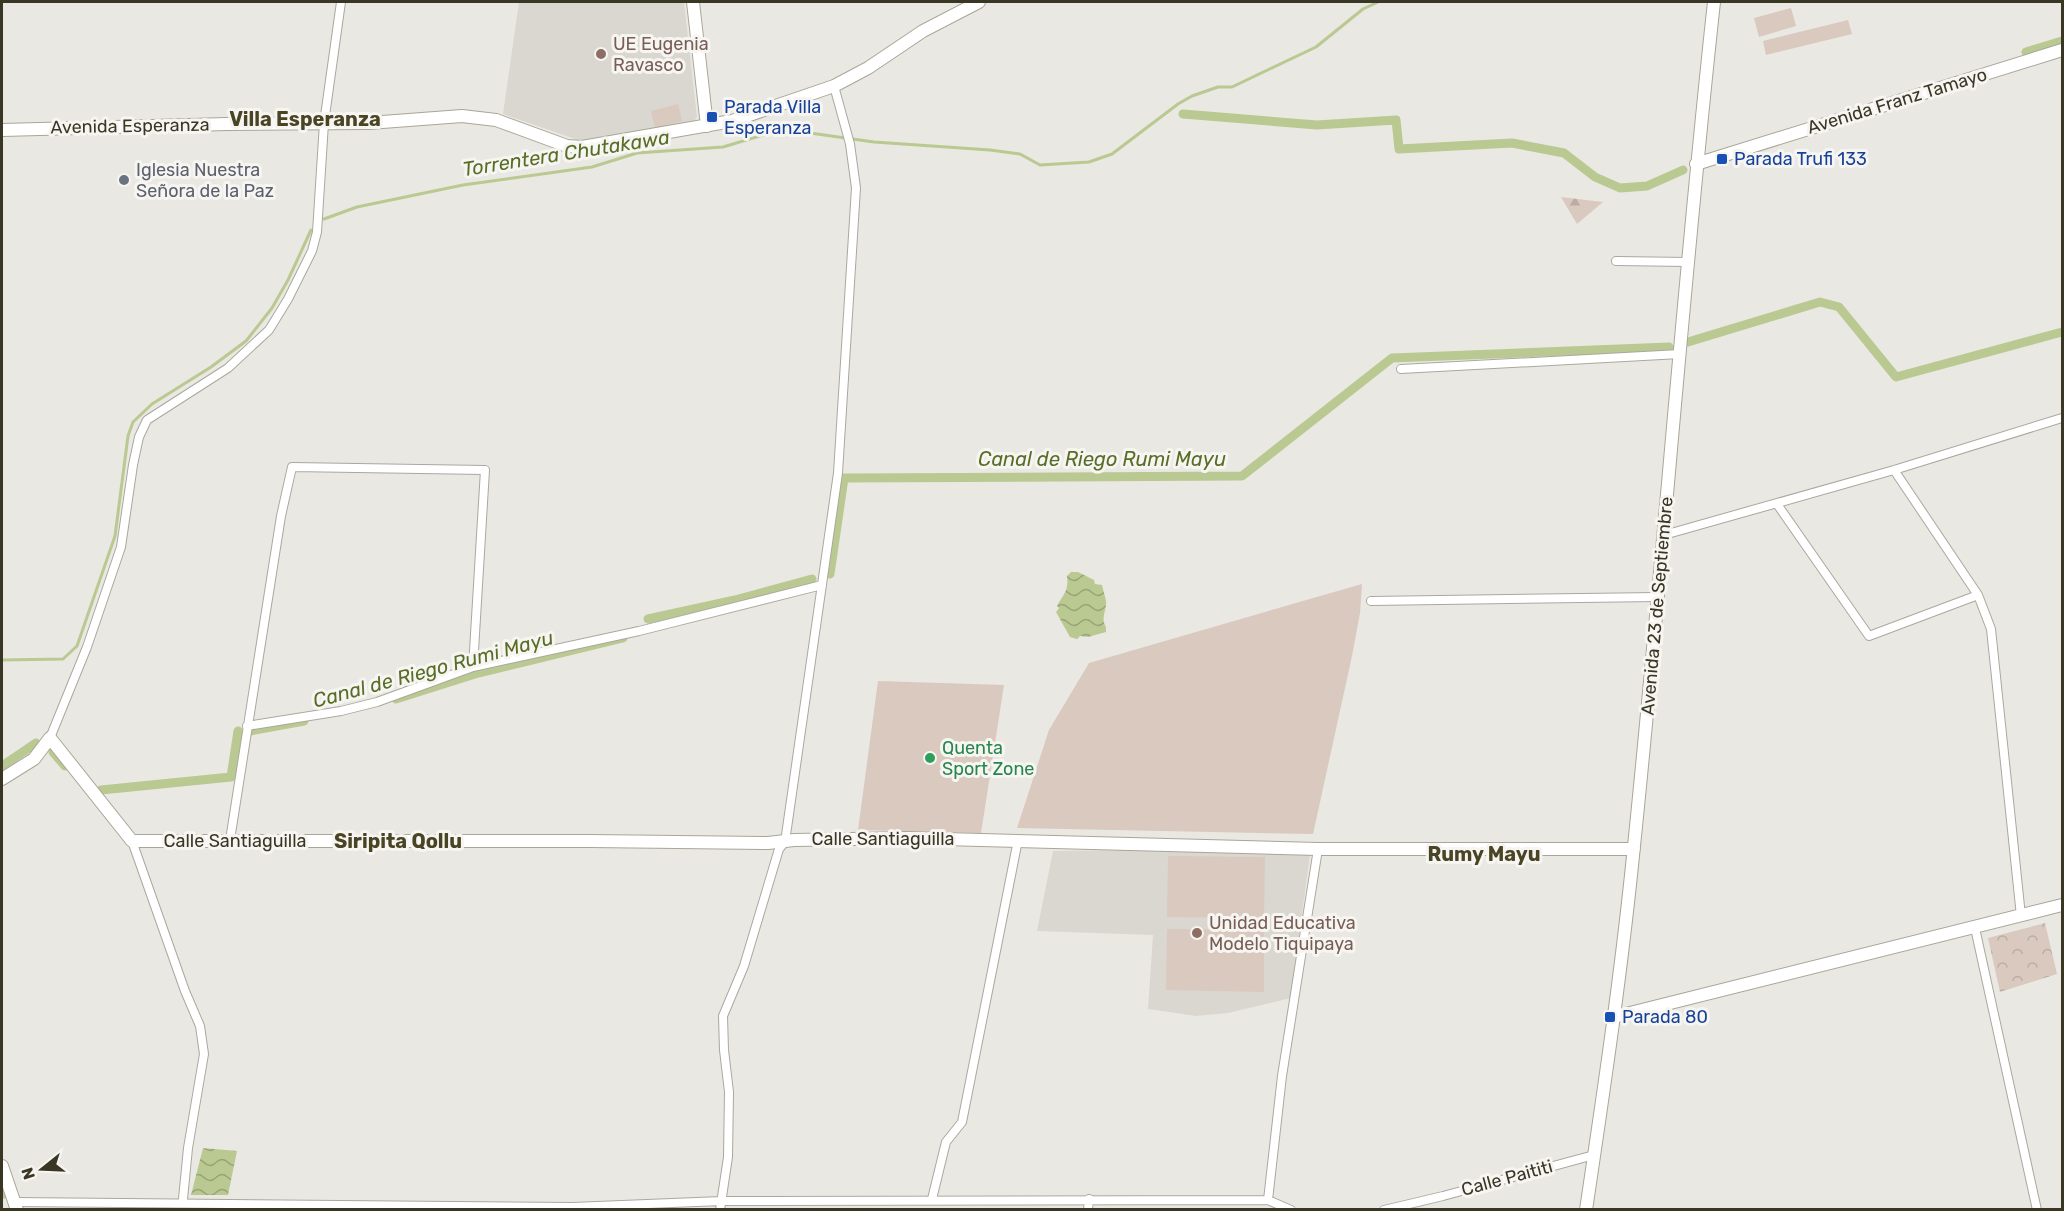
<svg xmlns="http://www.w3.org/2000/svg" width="2064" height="1211" viewBox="0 0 2064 1211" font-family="Rubik,sans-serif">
  <defs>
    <pattern id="forest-firs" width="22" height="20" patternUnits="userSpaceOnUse" patternTransform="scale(1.5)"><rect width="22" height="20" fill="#d9c9be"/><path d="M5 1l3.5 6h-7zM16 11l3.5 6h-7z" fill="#bbada3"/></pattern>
    <pattern id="park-crowns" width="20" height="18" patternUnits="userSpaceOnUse" patternTransform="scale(1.5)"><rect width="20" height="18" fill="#d9c9be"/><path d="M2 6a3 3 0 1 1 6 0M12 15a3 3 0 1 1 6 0" fill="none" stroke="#bbada3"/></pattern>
    <pattern id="water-waves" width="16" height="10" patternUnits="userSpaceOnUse" patternTransform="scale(1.5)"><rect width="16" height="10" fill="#b9c991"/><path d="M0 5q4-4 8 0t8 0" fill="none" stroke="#97a476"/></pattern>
  </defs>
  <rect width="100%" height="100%" fill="#eae8e2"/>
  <path fill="#dad7d1" d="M519 2H684L697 117 693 123 581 141 503 114Z
    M1128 850 1310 854 1291 998 1228 1013 1196 1016 1148 1009 1153 935 1037 931 1053 851Z"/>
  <path fill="#d9c9be" d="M1791 8 1796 26 1759 37 1754 18Z
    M1848 20 1852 34 1766 55 1763 41Z
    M678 104 682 121 655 128 651 111Z
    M1362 584 1360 613 1352 656 1313 834 1017 828 1049 730 1089 663Z
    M878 681 1004 685 981 833 858 830Z
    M1168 856 1265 857 1264 918 1167 917Z
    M1167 929 1264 930V992L1166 990Z"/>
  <path fill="url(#forest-firs)" d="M1561 197 1603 202 1577 224Z"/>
  <path fill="url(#park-crowns)" d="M2045 923 2057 974 2000 992 1988 938Z"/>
  <path fill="url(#water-waves)" d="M1071 572H1078L1094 580 1095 584 1102 585C1103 590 1105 595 1106 601 1107 611 1100 617 1106 627V632L1088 637 1080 636 1077 639 1070 637 1056 612 1059 608 1057 606C1063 594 1069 592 1067 576Z
    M203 1148 237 1151 228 1195H191Z"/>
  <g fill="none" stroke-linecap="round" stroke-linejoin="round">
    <path stroke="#b9c991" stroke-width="3" d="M324 219 357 207 463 185 592 167 637 153 723 147 770 133 803 132 874 142 990 150 1020 154 1040 165 1089 162 1112 154 1178 104 1192 96 1218 87H1232L1316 47 1363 9 1378 2
      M2 660 63 659 77 646 115 536 128 436 133 422 152 404 211 367 246 341 272 308 288 280 311 230"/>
    <path stroke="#b9c991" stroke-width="9" d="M2026 52 2062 41
      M1183 114 1317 125 1396 120 1399 149 1512 143 1564 153 1595 177 1620 188 1647 186 1683 170
      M1688 342 1820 302 1839 307 1896 377 2062 332
      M830 574 844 478 1242 476 1392 358 1669 347
      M648 619 735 600 812 579
      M396 699 475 674 623 638
      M250 731 304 721
      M53 752 65 766
      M2 766 36 743
      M101 790 231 777 238 731
      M2 1187 4 1194"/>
    <defs>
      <path id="street" d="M1616 261 1688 262
        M1401 369 1680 354
        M1894 470 1978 595 1991 629 2021 916
        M1777 504 1869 636 1978 595
        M1664 535 1894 470 2062 418
        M1371 601 1657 597
        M247 726 341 711 377 702 473 667 639 631 822 585
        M50 738 87 647 121 547 133 465 139 437 147 420 228 368 269 330 288 299 312 251 317 232 324 123 341 2
        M230 840 281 516 292 467 485 470 473 667
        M132 841 185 991 200 1026 204 1054 188 1148 182 1209
        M1975 928 2037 1210
        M932 1199 946 1142 962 1122 1018 840
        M1268 1200 1282 1076 1318 849
        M14 1202 572 1207 722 1201 1268 1200 1291 1210
        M720 1210 728 1157 729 1092 724 1050 723 1016 744 966 779 849 785 842 838 473 856 188 850 144 834 86
        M1088 1210 1089 1199
        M1384 1210 1443 1196 1594 1155"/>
      <path id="secondary" d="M693 2 707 126
        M2 130 227 124 369 123 462 116 496 120 567 146 582 147 732 121 834 86 868 68 923 31 979 2
        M1696 164 2062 50
        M2 779 34 759 50 738 132 841H590L768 843 794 840 908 838 1318 849H1634
        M1614 1017 2062 905
        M2 1166 17 1210
        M1586 1210C1604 1089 1622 968 1634 846 1663 565 1683 283 1714 2"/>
    </defs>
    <use href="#street" stroke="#aaa89e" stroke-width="10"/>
    <use href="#secondary" stroke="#a9a697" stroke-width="14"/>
    <use href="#street" stroke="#fff" stroke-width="8"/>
    <use href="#secondary" stroke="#fff" stroke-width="12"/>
  </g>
  <g fill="#8d6e63" stroke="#f7f5f2" stroke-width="2">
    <circle cx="601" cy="54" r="6"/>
    <circle cx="1197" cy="933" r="6"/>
  </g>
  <g fill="#1a4fb4" stroke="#f7f5f2" stroke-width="2">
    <rect x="706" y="111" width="12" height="12" rx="3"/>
    <rect x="1716" y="153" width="12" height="12" rx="3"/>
    <rect x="1604" y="1011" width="12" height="12" rx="3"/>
  </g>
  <circle fill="#6b7280" stroke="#f7f5f2" stroke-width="2" cx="124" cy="180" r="6"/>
  <circle fill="#2e9e5b" stroke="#f7f5f2" stroke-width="2" cx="930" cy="758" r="6"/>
  <g text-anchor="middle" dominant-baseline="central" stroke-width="6" stroke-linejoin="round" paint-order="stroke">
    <g font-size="18" fill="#785e54" stroke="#f7f5f2" text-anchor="start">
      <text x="613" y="44">UE Eugenia<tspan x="613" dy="21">Ravasco</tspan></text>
      <text x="1209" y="923">Unidad Educativa<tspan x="1209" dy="21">Modelo Tiquipaya</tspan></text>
    </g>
    <g font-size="18" fill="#393624" stroke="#f7f5f2">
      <text transform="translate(1897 101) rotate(-17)">Avenida Franz Tamayo</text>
      <text transform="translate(130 126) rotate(-1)">Avenida Esperanza</text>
      <text transform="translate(1657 606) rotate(-85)">Avenida 23 de Septiembre</text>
      <text x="883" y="839">Calle Santiaguilla</text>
      <text x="235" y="841">Calle Santiaguilla</text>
      <text transform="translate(1507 1178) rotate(-15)">Calle Paititi</text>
    </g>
    <g font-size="18" fill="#164399" stroke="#f7f5f2" text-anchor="start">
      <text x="724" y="107">Parada Villa<tspan x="724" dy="21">Esperanza</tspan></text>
      <text x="1734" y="159">Parada Trufi 133</text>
      <text x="1622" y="1017">Parada 80</text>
    </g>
    <g font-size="18" fill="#5b616d" stroke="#f7f5f2" text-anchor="start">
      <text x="136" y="170">Iglesia Nuestra<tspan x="136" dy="21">Señora de la Paz</tspan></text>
    </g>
    <g font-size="18" fill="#27864d" stroke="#f7f5f2" text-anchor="start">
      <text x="942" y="748">Quenta<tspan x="942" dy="21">Sport Zone</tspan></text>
    </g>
    <g font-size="20" font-weight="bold" fill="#494423" stroke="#f7f5f2">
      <text x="305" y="119">Villa Esperanza</text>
      <text x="398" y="841">Siripita Qollu</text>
      <text x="1484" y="854">Rumy Mayu</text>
    </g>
    <g font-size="20" font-style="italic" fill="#586e26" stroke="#f7f5f2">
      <text transform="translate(566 153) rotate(-9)">Torrentera Chutakawa</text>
      <text x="1102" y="459">Canal de Riego Rumi Mayu</text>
      <text transform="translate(433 669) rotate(-15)">Canal de Riego Rumi Mayu</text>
    </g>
  </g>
  <rect width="2064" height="1211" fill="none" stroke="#393624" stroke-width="6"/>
  <g transform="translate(42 1169) rotate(252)" stroke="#f7f5f2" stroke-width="4.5" paint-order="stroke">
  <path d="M0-4.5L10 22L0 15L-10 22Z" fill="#393624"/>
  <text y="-9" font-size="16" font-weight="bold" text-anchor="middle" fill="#393624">N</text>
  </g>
</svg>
